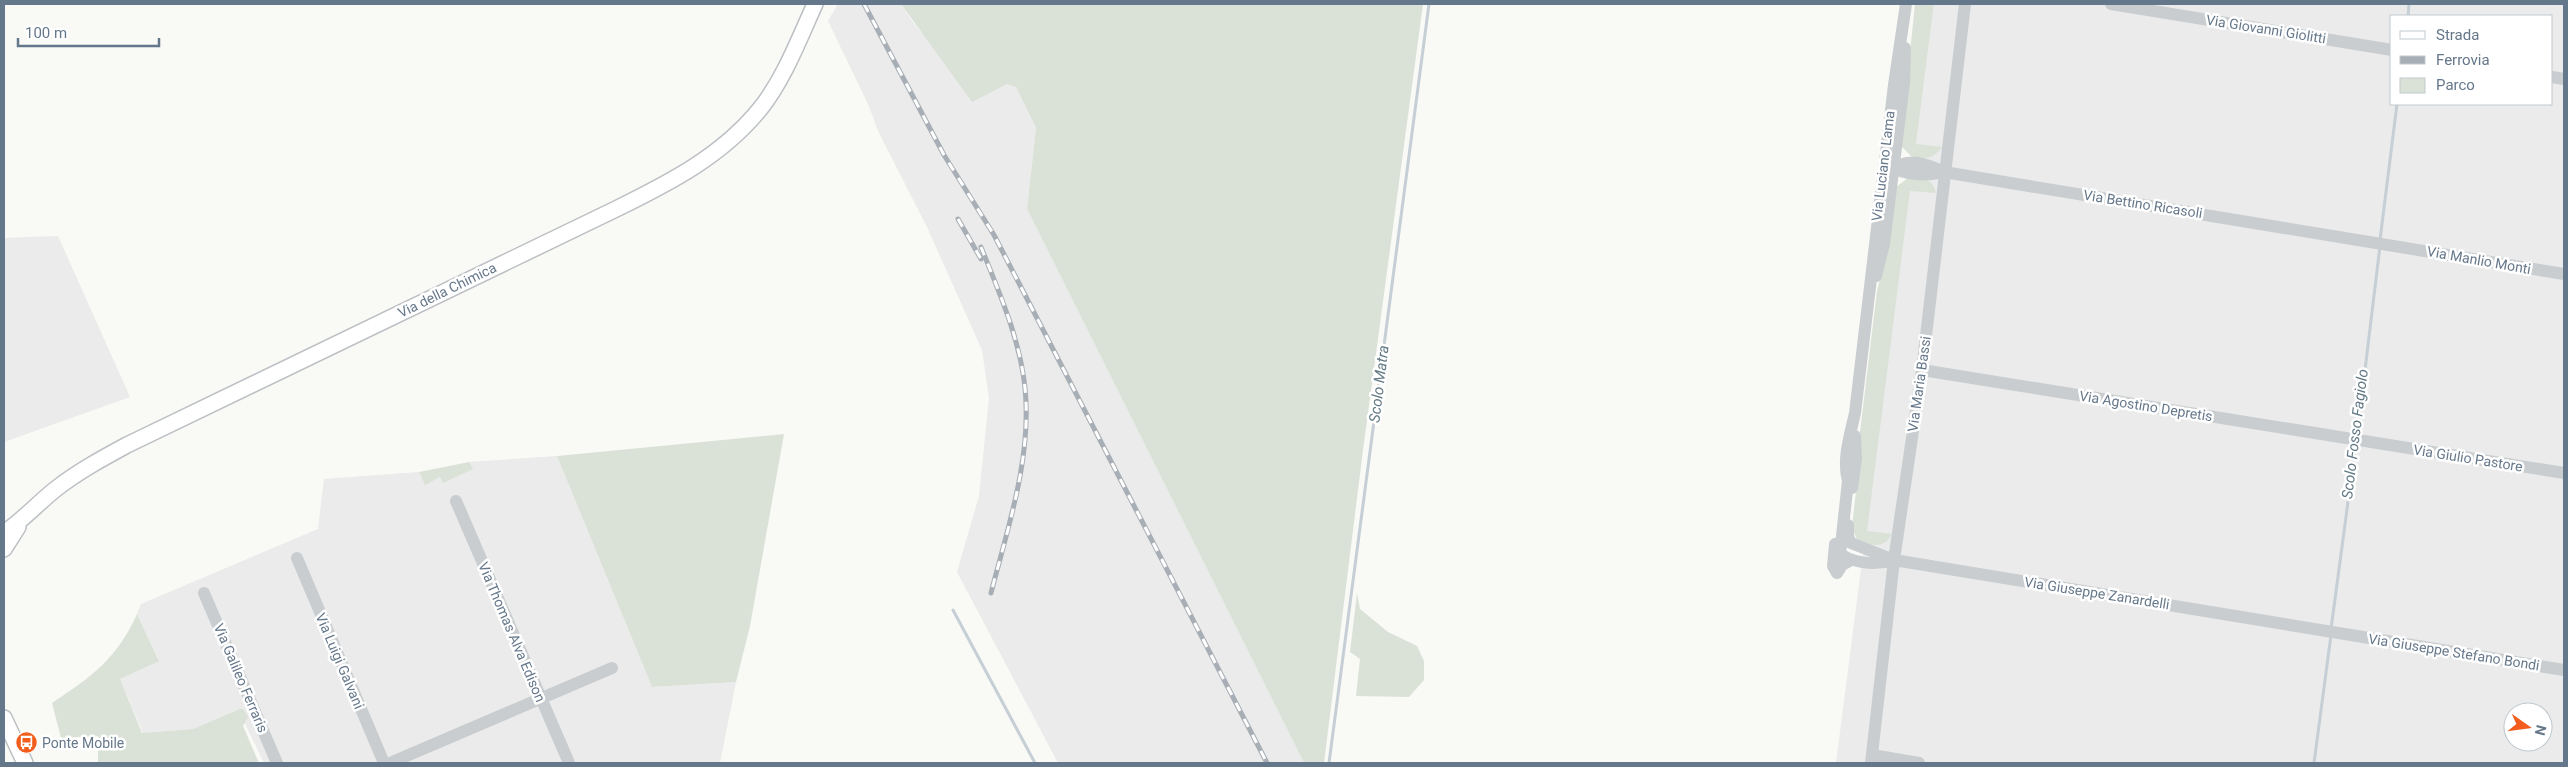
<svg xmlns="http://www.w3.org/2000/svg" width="2568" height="767" viewBox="0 0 2568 767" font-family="Roboto,sans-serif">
  <rect width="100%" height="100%" fill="#f9f9f6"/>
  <path fill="#eaebea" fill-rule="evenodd" d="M838 4H901L912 21 935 49 1016 87 1036 128 1027 209 1304 763H1058L957 572 979 496 989 398 982 350 927 227 879 133 868 104 828 21Z
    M1934 4H2564V763H1836ZM2392 16H2552V104H2392ZM2513 712H2543V742H2513Z
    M58 236 130 397 4 442V238Z
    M557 456 652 687 736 682 720 763H264L238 709 193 729 143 733 120 679 159 660 137 614 141 604 318 529 324 479 419 472 425 484 440 477 443 482 472 469 469 462Z"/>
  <path fill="#dae2d7" d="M901 4H1423L1363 450 1324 763H1304L1027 209 1036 128 1016 87 1007 84 972 102Z
    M1915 4H1934L1916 144 1942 147C1934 159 1924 160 1911 156L1902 147 1901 139Z
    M1908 178C1922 178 1932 177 1936 193L1910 191 1867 531 1892 534C1883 550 1872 545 1857 540L1852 527 1859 464 1860 432 1877 291 1885 259 1896 187Z
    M784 434 750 626 736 682 652 687 557 456Z
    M469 462 473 469 443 483 440 477 425 485 419 472Z
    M1357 593 1360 609 1388 632 1417 646 1424 661V680L1409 697 1356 696 1360 659 1350 652Z
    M137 614 159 661 120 679 142 733 193 729 239 709H243L248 717 243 726 259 763H98V736L61 738 52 703C91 677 117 659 137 614Z"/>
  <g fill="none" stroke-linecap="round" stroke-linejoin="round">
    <path stroke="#c5cfd5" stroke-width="3" d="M2408 16 2409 4
      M2380 240 2397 104
      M2357 436 2380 246
      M953 610 1035 763
      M2331 629 2356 442
      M1329 763 1429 4
      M2314 763 2331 635"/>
    <defs>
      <path id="major" d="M4 533C23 520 39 502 57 488 79 471 103 458 127 445L616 209C669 183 722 156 760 109 784 79 799 39 815 4
        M4 549 18 527
        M4 718 25 763"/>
    </defs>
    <use href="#major" stroke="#bcc0c4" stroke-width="18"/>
    <path stroke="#c9cdd0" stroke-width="12" d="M1906 4 1894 85 1855 413C1850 435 1842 460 1848 481L1840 554C1856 564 1876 565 1894 560L2564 670
      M2111 4 2392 50
      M2552 77 2564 79
      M1889 154 1888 165C1906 176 1923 176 1944 172L2564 274
      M1889 172C1906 156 1925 163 1944 172
      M1876 276 1884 244 1904 83 1905 48
      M1922 370 2564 473
      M1852 488 1856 459 1855 436
      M456 501 569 763
      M1848 525V537L1851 543 1894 560
      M1835 544 1833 566 1837 573 1842 565 1851 560
      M297 558 384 763
      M204 593 277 763
      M1872 755 1919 763
      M390 763 612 668
      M1871 763 1894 560 1922 370 1965 4"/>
    <use href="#major" stroke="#fff" stroke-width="15"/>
    <defs>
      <path id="rail" d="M864 4 944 155 994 235 1267 763
        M958 219 981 259
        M981 247C999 292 1020 339 1025 388 1032 457 1008 527 991 593"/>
    </defs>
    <use href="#rail" stroke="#a8aeb5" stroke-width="5"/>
    <use href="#rail" stroke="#fff" stroke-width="3" stroke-dasharray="9" stroke-linecap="butt"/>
  </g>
  <defs>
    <symbol id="bus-disc" viewBox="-11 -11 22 22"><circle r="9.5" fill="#f25d1d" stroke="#fff"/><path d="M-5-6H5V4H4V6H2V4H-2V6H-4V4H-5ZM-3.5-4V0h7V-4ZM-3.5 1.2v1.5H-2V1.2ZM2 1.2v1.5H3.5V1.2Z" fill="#fff"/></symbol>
  </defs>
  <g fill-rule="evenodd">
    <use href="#bus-disc" x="14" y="730" width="25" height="25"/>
  </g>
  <g text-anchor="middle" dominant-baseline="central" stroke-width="5" stroke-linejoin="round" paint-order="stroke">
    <g font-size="14" fill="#65778a" stroke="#fff">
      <text transform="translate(2266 29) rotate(9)">Via Giovanni Giolitti</text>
      <text transform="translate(1883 166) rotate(-83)">Via Luciano Lama</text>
      <text transform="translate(2143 204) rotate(9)">Via Bettino Ricasoli</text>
      <text transform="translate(2479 260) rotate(10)">Via Manlio Monti</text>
      <text transform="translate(447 290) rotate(-26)">Via della Chimica</text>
      <text transform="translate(1919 384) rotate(-82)">Via Maria Bassi</text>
      <text transform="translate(2146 406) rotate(9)">Via Agostino Depretis</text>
      <text transform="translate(2468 458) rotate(9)">Via Giulio Pastore</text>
      <text transform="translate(2097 593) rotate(9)">Via Giuseppe Zanardelli</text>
      <text transform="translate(512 632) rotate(67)">Via Thomas Alva Edison</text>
      <text transform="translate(2454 652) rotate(9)">Via Giuseppe Stefano Bondi</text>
      <text transform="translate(340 661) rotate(67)">Via Luigi Galvani</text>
      <text transform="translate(241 678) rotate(67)">Via Galileo Ferraris</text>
    </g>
    <g font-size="14" fill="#65778a" stroke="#fff" text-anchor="start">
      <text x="42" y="743">Ponte Mobile</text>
    </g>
    <g font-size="15" font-style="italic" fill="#627985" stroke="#fff">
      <text transform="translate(1379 384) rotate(-83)">Scolo Matra</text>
      <text transform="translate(2355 434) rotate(-83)">Scolo Fosso Fagiolo</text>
    </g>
  </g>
  <rect width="2568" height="767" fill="none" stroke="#65778a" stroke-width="10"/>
  <rect x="2390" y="15" width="162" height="90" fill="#ffffff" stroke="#c1c9d0"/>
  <rect x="2400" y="31" width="25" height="8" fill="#ffffff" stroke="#c1c9d0"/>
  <text x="2436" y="40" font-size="15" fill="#65778a">Strada</text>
  <rect x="2400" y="56" width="25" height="8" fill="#a8aeb5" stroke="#c1c9d0"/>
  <text x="2436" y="65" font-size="15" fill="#65778a">Ferrovia</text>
  <rect x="2400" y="78" width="25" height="15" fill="#dae2d7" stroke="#c1c9d0"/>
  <text x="2436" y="90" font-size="15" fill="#65778a">Parco</text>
  <g transform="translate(2528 727) rotate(104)"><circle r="24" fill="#ffffff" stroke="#c1c9d0"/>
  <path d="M0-4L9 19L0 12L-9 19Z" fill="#f25d1d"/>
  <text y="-8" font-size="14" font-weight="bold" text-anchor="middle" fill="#65778a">N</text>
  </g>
  <path d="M18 38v8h141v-8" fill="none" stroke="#65778a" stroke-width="2.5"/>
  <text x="25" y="38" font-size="15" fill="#65778a" stroke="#ffffff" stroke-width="4" paint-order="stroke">100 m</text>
</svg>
